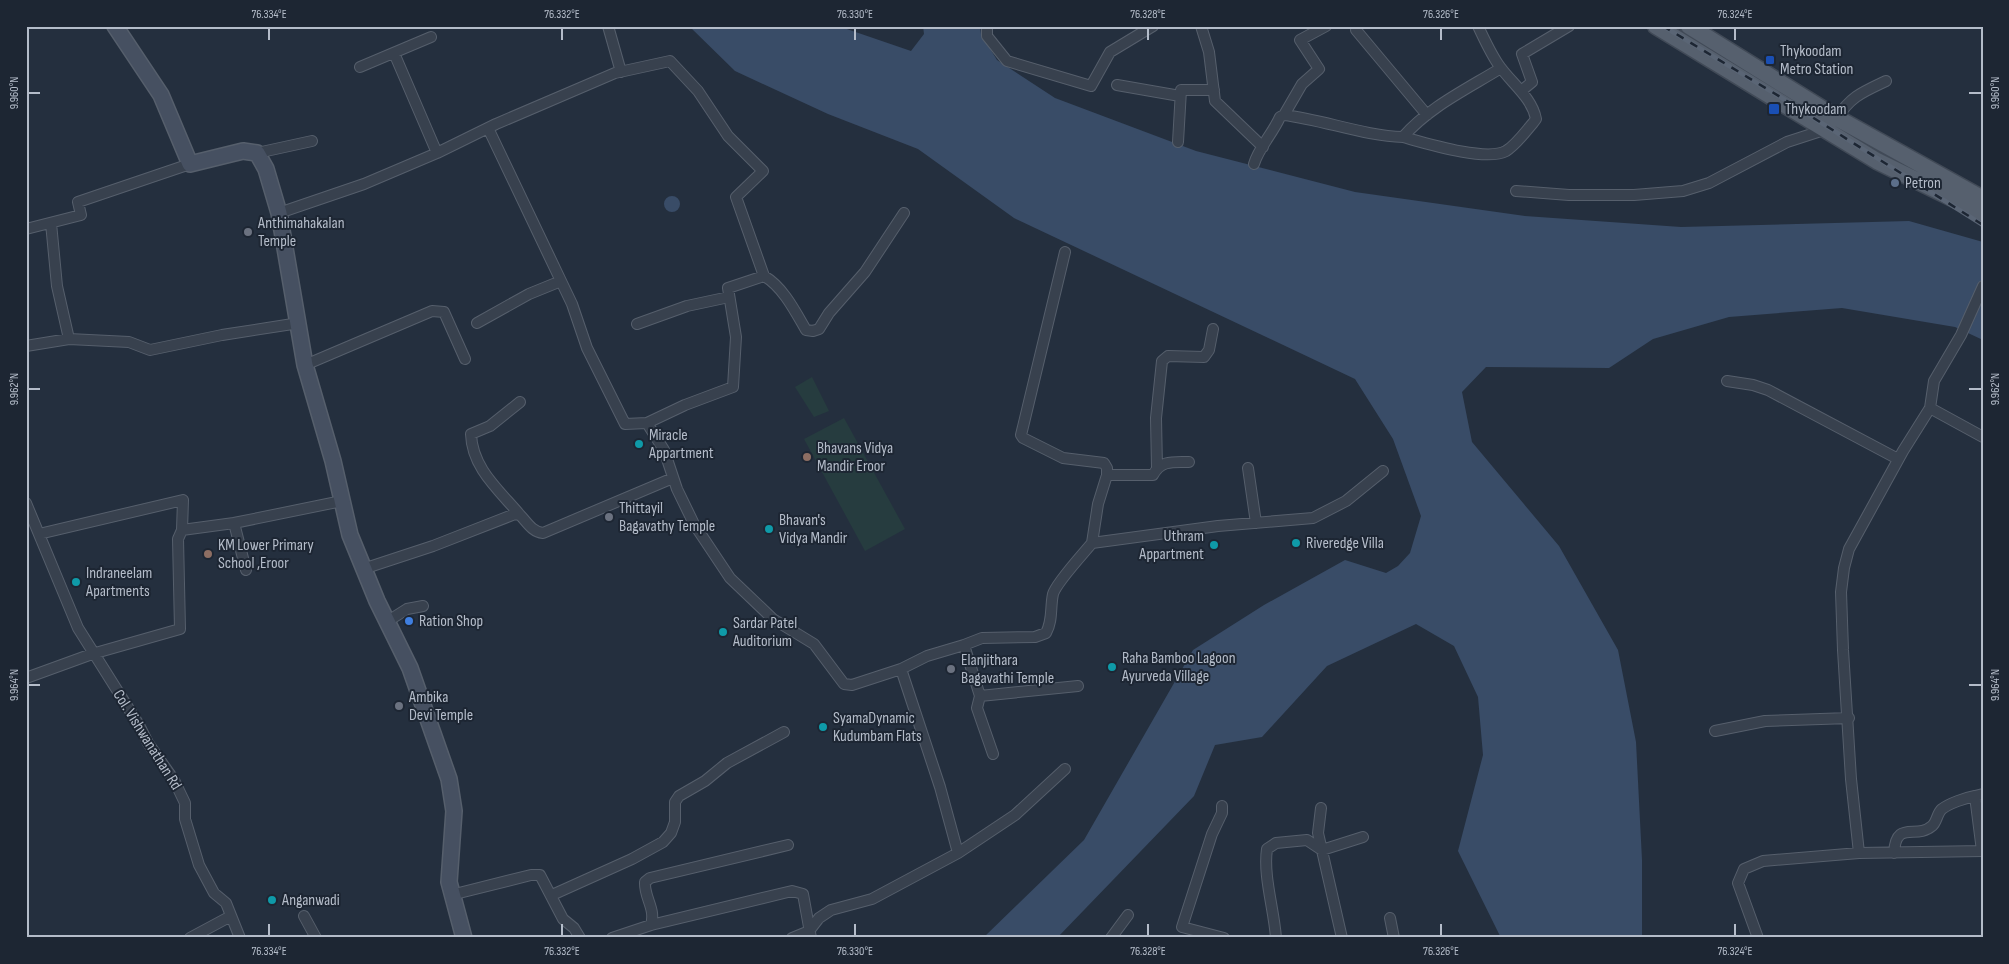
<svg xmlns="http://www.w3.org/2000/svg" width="2009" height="964" viewBox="0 0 2009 964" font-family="'Sofia Sans Condensed',sans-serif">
  <rect width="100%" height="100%" fill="#242f3e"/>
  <path fill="#263c3f" d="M812 377 829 411 814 417 795 387Z
    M844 418 905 529 865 551 804 439Z"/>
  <path fill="#394c67" d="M689 26H838L911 51 924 34 923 26H980L981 34 997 60 1055 98 1196 151 1355 192 1525 216 1681 227 1909 221 1983 242V340L1955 327 1842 308 1729 317 1653 339 1609 368 1486 367 1462 392 1472 442 1559 546 1618 650 1636 742 1642 860V938H1501L1458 851 1483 755 1478 697 1454 646 1416 624 1327 666 1262 737 1215 745 1194 796 1057 938H983L1084 840 1193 650 1264 605 1345 560 1386 573 1398 566 1410 553 1421 516 1393 439 1355 379 1014 218 918 149 828 114 735 71Z
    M664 204a8 8 0 1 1 16 0a8 8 0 1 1-16 0Z"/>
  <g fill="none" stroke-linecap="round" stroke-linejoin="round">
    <defs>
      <path id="street" d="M608 26 621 72
        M987 26V36L1007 61 1091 86 1110 52 1153 26
        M1201 26 1209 52 1215 101 1263 147
        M1478 26C1484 39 1490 52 1498 64 1510 82 1532 97 1536 119L1533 123C1526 131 1516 145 1506 151 1486 162 1425 143 1403 137 1429 107 1467 89 1501 68
        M1356 30 1427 115
        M394 53 437 153
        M360 67 431 37
        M1117 85 1180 96
        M1521 91 1532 82 1522 54 1569 26
        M1284 115 1302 84 1319 69 1300 40 1326 26
        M1837 118C1851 96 1863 92 1886 81
        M488 128 561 281
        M1178 142 1181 90H1214
        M257 153 312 141
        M1254 164C1258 149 1273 133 1280 117L1284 115C1324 120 1365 136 1403 137
        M1516 191 1569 195H1634L1683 191 1709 183 1787 142 1824 130
        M279 213 364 184 437 153 496 124 615 73 670 61 698 91 728 136 763 171 736 197 764 276 728 288 736 337 733 387 685 405 647 423 664 450 677 489 694 524 730 578 773 619 814 644 844 684 852 685 901 669 940 787 958 853
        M51 223 57 286 69 339
        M26 229 81 215 78 202 190 164
        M1065 252 1021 435 1023 438 1063 458 1104 463 1107 468V475
        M764 276C783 287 795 311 806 330L813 331 819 329 829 313 865 272 904 213
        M1983 286 1961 335 1934 381 1930 408 1983 437
        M477 323 529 294 561 281 572 304 587 348 625 424 647 423
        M637 324 687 306 729 297
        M26 346 69 339 129 342 150 350 222 335 299 323
        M305 365 432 311 444 312 465 359
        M1727 381 1753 385 1768 390 1898 459
        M520 402 490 426 471 434C472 468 499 490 520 515
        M1930 408 1903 451 1849 549 1844 568 1841 592 1843 650 1851 779 1859 853 1983 851
        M1157 468 1156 418 1162 361 1168 356 1204 357 1209 350 1213 329
        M1248 468 1256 523
        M26 503 78 628 139 725 148 743 174 780 185 803V819L199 865 214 893 226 903 240 938
        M234 523 342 501
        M39 534 183 500 182 530
        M1092 543 1098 504 1107 475H1153C1161 460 1173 462 1189 462
        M363 569 433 546 515 514 520 515C527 522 532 532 543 533L673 478
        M388 621 407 609 423 606
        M964 645 982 638 1035 637 1046 633C1053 620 1050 608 1053 594 1056 583 1083 554 1092 543L1218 526 1313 518 1346 501 1383 471
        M901 669 927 656 964 645 980 696 1078 686
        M26 678 92 654 180 629 178 539 182 530 234 523 246 570
        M980 696 977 708 993 754
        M1715 731 1765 721 1849 718
        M1222 806V813L1212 834 1182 927 1224 938
        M1321 808 1318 833 1342 938
        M1982 851 1975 796 1983 794
        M1894 853C1896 819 1916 840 1932 826 1937 822 1937 813 1942 809 1950 803 1965 798 1975 796
        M451 895 531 875H540L563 919 574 928 580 938
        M552 895 632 859 663 842 671 833 675 822V802L679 796 705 781 727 763 784 732
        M304 916 316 938
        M1390 918 1394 938
        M651 925C656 908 644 898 645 882L650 878 788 845
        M190 938 231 916
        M612 938 651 925 792 891 803 894 811 938
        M792 938 809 931 819 918 831 910 872 899 958 853 1015 815 1065 769
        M1111 938 1128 915
        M1276 938C1274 909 1263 876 1267 849L1276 843 1307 840 1322 850 1363 837
        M1758 938 1738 883 1744 869 1763 861 1859 853"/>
      <path id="secondary" d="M115 26 161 95 190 164 243 151 257 153 266 169 279 213 305 365 333 461 350 535 377 601 410 668 449 779 454 811 449 882 464 938"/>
      <path id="primary" d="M1656 26 1877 161 1983 213
        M1689 26 1837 118 1983 199"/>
    </defs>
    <use href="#street" stroke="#565f6c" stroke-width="12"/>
    <use href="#secondary" stroke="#565f6c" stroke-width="18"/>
    <use href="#primary" stroke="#414a57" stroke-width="19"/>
    <use href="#street" stroke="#38414e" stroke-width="10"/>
    <use href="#secondary" stroke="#465061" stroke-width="15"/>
    <use href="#primary" stroke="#56606e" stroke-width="16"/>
    <defs>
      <path id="rail" d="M1663 26 1782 98 1983 225"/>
    </defs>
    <use href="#rail" stroke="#5a6575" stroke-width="4.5"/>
    <use href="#rail" stroke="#1d2633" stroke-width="2.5" stroke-dasharray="8" stroke-linecap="butt"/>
  </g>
  <path fill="none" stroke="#b4bcc9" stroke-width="2" d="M269 28V40M562 28V40M855 28V40M1148 28V40M1441 28V40M1735 28V40M28 93H40M1969 93H1982M28 389H40M1969 389H1982M28 685H40M1969 685H1982M269 924V936M562 924V936M855 924V936M1148 924V936M1441 924V936M1735 924V936"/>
  <g fill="#1a4fb4" stroke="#1d2633" stroke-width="2">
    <rect x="1765" y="55" width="10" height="10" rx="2.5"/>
    <rect x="1768" y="103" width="12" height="12" rx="2.5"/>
  </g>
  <circle fill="#5c6f8a" stroke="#1d2633" stroke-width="2" cx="1895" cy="183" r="5"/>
  <g fill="#6b7280" stroke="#1d2633" stroke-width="2">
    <circle cx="248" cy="232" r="5"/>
    <circle cx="609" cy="517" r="5"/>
    <circle cx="951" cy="669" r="5"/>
    <circle cx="399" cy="706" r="5"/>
  </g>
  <g fill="#0f9aa8" stroke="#1d2633" stroke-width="2">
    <circle cx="639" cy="444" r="5"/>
    <circle cx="769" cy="529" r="5"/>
    <circle cx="1296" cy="543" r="5"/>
    <circle cx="1214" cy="545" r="5"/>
    <circle cx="76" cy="582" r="5"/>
    <circle cx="723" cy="632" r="5"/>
    <circle cx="1112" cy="667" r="5"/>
    <circle cx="823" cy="727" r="5"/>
    <circle cx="272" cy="900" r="5"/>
  </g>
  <g fill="#8d6e63" stroke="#1d2633" stroke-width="2">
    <circle cx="807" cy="457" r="5"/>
    <circle cx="208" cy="554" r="5"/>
  </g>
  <circle fill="#3f7fe0" stroke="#1d2633" stroke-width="2" cx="409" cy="621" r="5"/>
  <g text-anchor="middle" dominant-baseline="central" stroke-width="4" stroke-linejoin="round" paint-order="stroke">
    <g font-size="16" fill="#b4bcc9" stroke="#1d2633" text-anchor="start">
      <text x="1780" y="51">Thykoodam<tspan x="1780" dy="18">Metro Station</tspan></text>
      <text x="1785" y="109">Thykoodam</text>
      <text x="1905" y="183">Petron</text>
      <text x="258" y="223">Anthimahakalan<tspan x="258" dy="18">Temple</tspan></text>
      <text x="649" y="435">Miracle<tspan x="649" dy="18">Appartment</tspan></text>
      <text x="817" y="448">Bhavans Vidya<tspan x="817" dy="18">Mandir Eroor</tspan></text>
      <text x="619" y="508">Thittayil<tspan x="619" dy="18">Bagavathy Temple</tspan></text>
      <text x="779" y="520">Bhavan's<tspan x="779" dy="18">Vidya Mandir</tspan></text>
      <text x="1204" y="536" text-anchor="end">Uthram<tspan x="1204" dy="18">Appartment</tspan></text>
      <text x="1306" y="543">Riveredge Villa</text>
      <text x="218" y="545">KM Lower Primary<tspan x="218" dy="18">School ,Eroor</tspan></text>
      <text x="86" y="573">Indraneelam<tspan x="86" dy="18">Apartments</tspan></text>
      <text x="419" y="621">Ration Shop</text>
      <text x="733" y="623">Sardar Patel<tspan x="733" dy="18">Auditorium</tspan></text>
      <text x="1122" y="658">Raha Bamboo Lagoon<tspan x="1122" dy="18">Ayurveda Village</tspan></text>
      <text x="961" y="660">Elanjithara<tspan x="961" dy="18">Bagavathi Temple</tspan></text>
      <text x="409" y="697">Ambika<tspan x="409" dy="18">Devi Temple</tspan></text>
      <text x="833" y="718">SyamaDynamic<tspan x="833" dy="18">Kudumbam Flats</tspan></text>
      <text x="282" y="900">Anganwadi</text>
    </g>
    <g font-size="16" fill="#b4bcc9" stroke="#1d2633">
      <text transform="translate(147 740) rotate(58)">Col. Vishwanathan Rd</text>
    </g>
  </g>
  <rect width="2009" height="964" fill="none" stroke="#1d2633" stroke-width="55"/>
  <rect x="28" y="28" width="1954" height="908" fill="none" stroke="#b4bcc9" stroke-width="2"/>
  <g font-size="12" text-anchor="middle" fill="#b4bcc9">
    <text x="269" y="18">76.334°E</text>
    <text x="562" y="18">76.332°E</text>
    <text x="855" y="18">76.330°E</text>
    <text x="1148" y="18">76.328°E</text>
    <text x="1441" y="18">76.326°E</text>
    <text x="1735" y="18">76.324°E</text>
    <text transform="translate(1995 93) rotate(-90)" y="4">9.960°N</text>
    <text transform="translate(14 93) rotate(-90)" y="4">9.960°N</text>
    <text transform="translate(1995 389) rotate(-90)" y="4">9.962°N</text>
    <text transform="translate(14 389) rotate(-90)" y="4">9.962°N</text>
    <text transform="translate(1995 685) rotate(-90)" y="4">9.964°N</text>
    <text transform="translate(14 685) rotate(-90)" y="4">9.964°N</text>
    <text x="269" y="955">76.334°E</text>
    <text x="562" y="955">76.332°E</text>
    <text x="855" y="955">76.330°E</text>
    <text x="1148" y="955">76.328°E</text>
    <text x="1441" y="955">76.326°E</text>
    <text x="1735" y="955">76.324°E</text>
  </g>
</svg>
